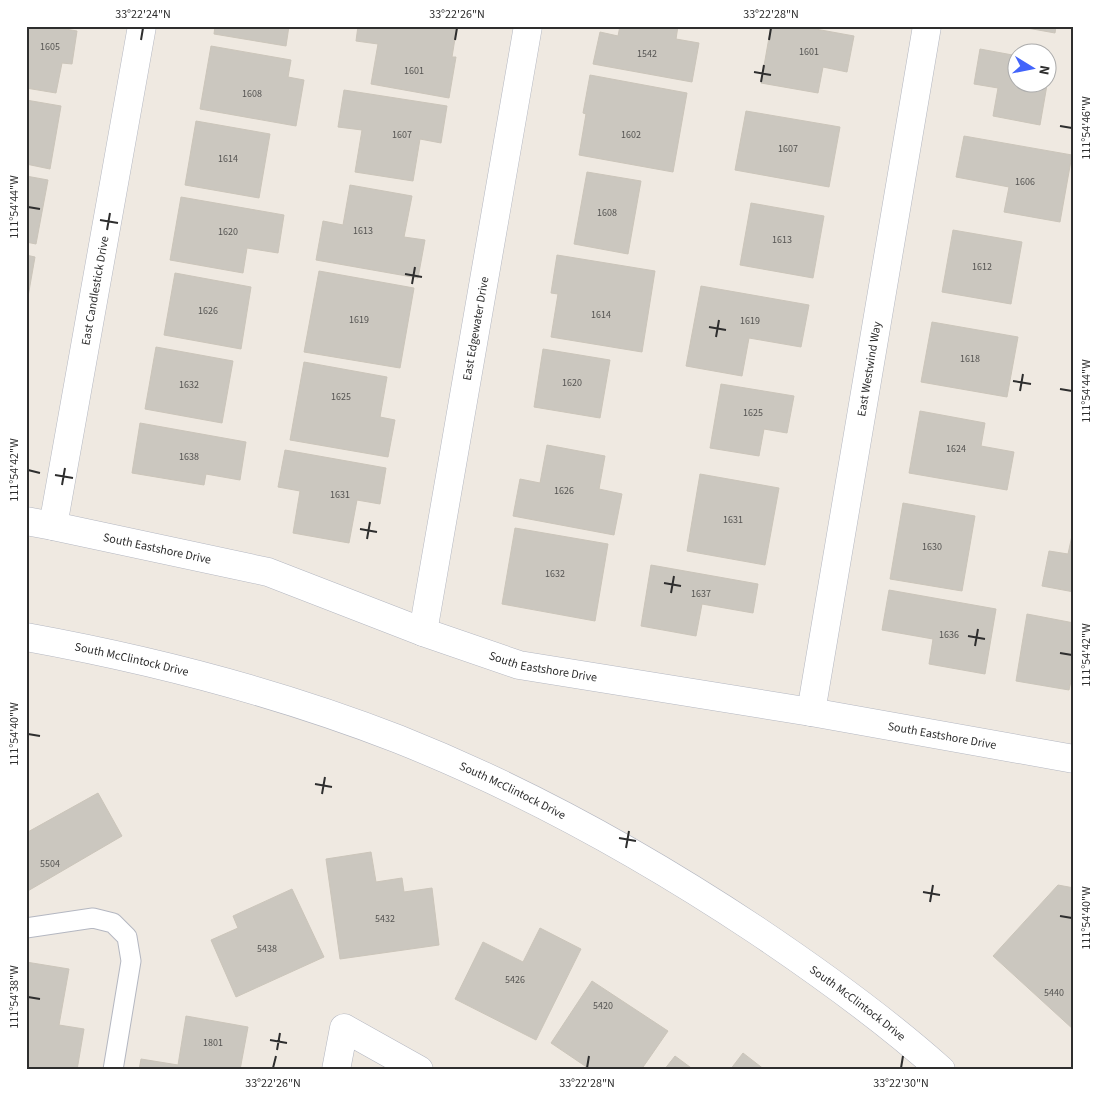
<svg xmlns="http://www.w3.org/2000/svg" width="1100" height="1096" viewBox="0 0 1100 1096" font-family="'Source Sans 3',sans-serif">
  <rect width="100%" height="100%" fill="#efe9e1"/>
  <path fill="#cbc7bf" stroke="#cbc5ba" d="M26 26H49L77 31 72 64 62 63 56 93 26 88Z
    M215 26H289L286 46 214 34Z
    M358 26H457L452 57H456L449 98 371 84 378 44 356 41Z
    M620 26H678L676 39 699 43 692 82 593 64 600 32 618 36Z
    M771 26H799L854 36 847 72 823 67 818 93 761 83Z
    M1016 26H1056L1055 33Z
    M211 46 291 60 288 77 304 80 296 126 200 109Z
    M980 49 1018 56V82H1048V61L1051 62 1040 125 993 116 998 88 974 84Z
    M590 75 687 93 673 172 579 155 586 114 583 113Z
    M344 90 447 106 441 143 420 139 413 181 355 172 362 130 338 127Z
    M26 100 61 106 50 169 26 164Z
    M746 111 840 127 829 187 735 170Z
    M196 121 270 134 259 198 185 185Z
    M964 136 1072 155 1060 222 1004 212 1009 187 956 177Z
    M587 172 641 181 628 254 574 244Z
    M26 176 48 180 36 244 26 242Z
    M350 185 412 196 404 237 425 240 418 278 316 260 323 221 343 225Z
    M181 197 284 215 278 253 247 248 243 273 170 260Z
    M751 203 824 216 813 278 740 265Z
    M953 230 1022 242 1011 304 942 292Z
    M26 255 35 257 26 308Z
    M557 255 655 271 642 352 551 337 558 294 551 293Z
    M319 271 414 288 400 368 304 352Z
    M175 273 251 287 241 349 164 335Z
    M701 286 809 305 801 347 749 338 742 376 686 366Z
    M932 322 1018 337 1007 397 921 382Z
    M156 347 233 361 222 423 145 409Z
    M543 349 610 360 600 418 534 407Z
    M304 362 387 377 380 417 395 420 388 457 290 440Z
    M721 384 794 396 787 433 764 429 759 456 710 448Z
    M920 411 985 423 981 446 1014 452 1007 490 909 473Z
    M140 423 246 442 240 480 206 474 204 485 132 473Z
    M547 445 605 456 599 489 622 494 614 535 513 516 520 479 540 483Z
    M285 450 386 468 380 504 357 500 349 543 293 533 300 491 278 487Z
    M700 474 779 488 765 565 687 551Z
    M903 503 975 516 962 591 890 579Z
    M515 528 608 544 595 621 502 604Z
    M1073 531 1074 592 1042 586 1049 551 1068 554Z
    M651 565 758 584 753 613 702 604 696 636 641 626Z
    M889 590 996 609 985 674 929 664 933 639 882 630Z
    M1027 614 1074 623V668L1069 690 1016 681Z
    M98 793 122 836 26 892V833Z
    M371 852 376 882 402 878 404 892 432 888 439 945 340 959 326 859Z
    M1058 885 1074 888V1030L993 956Z
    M292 889 324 957 236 997 211 940 238 928 233 916Z
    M540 928 581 949 536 1040 455 999 483 942 523 962Z
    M26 962 69 969 59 1025 84 1029 77 1070H35L26 1068Z
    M592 981 668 1031 641 1070H591L551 1043Z
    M186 1016 248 1027 240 1070H139L141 1059 178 1065Z
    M743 1053 765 1070H730Z
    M675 1056 694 1070H664Z"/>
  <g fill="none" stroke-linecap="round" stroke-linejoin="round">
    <defs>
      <path id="service" d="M26 928 93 918 113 923 127 937 131 961 113 1070"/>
      <g id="minor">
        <path id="s1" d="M26 521 53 526 268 572 423 632 519 665 811 712 1074 759"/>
        <path id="s2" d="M53 526 142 26"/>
        <path id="s3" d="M423 632 528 26"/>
        <path id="s4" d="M811 712 927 26"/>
        <path d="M336 1070 344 1028 419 1070"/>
      </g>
      <g id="secondary">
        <path id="s5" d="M26 637C153 660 277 692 398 739 524 789 643 855 756 930 820 973 883 1018 941 1070"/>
      </g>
    </defs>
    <use href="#service" stroke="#b4b7c1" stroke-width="21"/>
    <use href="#minor" stroke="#b4b7c1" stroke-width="29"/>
    <use href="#secondary" stroke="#b4b7c1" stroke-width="29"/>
    <use href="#service" stroke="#fff" stroke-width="19"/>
    <use href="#minor" stroke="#fff" stroke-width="28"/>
    <use href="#secondary" stroke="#fff" stroke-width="28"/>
  </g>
  <path fill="none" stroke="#2e2e2e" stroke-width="2" d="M141 40 143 28M455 40 457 28M769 40 771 28M754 72 771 75M761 82 764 65M1060 126 1072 128M28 207 40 209M100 220 118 223M107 230 110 213M405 274 422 277M412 284 415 267M709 327 726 330M716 337 719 320M1013 381 1031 384M1060 389 1072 391M1020 391 1023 374M28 470 40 473M55 475 73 478M62 485 65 468M360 529 377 532M367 539 370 522M664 583 681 586M671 593 674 576M968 636 985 639M975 646 978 629M1060 653 1072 655M28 734 40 736M315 784 332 787M322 794 325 777M619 838 636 841M626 848 629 831M923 892 940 895M930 902 933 885M1060 916 1072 918M28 997 40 999M270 1040 287 1043M277 1050 280 1033M273 1068 276 1056M587 1068 589 1056M901 1068 903 1056"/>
  <g text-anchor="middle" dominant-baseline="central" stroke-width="5" stroke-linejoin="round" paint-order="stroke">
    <g font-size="10" fill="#555452">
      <text x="50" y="47">1605</text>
      <text x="809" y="52">1601</text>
      <text x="647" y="54">1542</text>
      <text x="414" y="71">1601</text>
      <text x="252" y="94">1608</text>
      <text x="402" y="135">1607</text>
      <text x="631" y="135">1602</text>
      <text x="788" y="149">1607</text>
      <text x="228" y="159">1614</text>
      <text x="1025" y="182">1606</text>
      <text x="607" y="213">1608</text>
      <text x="363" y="231">1613</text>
      <text x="228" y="232">1620</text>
      <text x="782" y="240">1613</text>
      <text x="982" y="267">1612</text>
      <text x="208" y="311">1626</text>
      <text x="601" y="315">1614</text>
      <text x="359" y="320">1619</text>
      <text x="750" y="321">1619</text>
      <text x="970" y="359">1618</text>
      <text x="572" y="383">1620</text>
      <text x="189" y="385">1632</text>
      <text x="341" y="397">1625</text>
      <text x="753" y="413">1625</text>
      <text x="956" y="449">1624</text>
      <text x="189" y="457">1638</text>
      <text x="564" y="491">1626</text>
      <text x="340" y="495">1631</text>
      <text x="733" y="520">1631</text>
      <text x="932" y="547">1630</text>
      <text x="555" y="574">1632</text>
      <text x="701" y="594">1637</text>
      <text x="949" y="635">1636</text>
      <text x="50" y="864">5504</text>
      <text x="385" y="919">5432</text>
      <text x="267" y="949">5438</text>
      <text x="515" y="980">5426</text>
      <text x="1054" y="993">5440</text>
      <text x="603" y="1006">5420</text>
      <text x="213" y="1043">1801</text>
    </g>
    <g font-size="12" fill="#2e2e2e" stroke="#fff">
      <text stroke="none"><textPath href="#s2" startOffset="239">East Candlestick Drive</textPath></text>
      <text stroke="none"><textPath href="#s3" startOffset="308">East Edgewater Drive</textPath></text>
      <text stroke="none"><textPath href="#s4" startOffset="348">East Westwind Way</textPath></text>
      <text stroke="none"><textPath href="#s1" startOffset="134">South Eastshore Drive</textPath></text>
      <text stroke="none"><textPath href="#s5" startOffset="108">South McClintock Drive</textPath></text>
      <text stroke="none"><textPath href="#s1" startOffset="539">South Eastshore Drive</textPath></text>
      <text stroke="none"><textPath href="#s1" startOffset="944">South Eastshore Drive</textPath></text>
      <text stroke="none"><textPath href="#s5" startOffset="512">South McClintock Drive</textPath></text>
      <text stroke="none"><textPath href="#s5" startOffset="918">South McClintock Drive</textPath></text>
    </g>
  </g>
  <rect width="1100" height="1096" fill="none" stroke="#ffffff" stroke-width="55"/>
  <g transform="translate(1032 68) rotate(100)"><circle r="24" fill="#ffffff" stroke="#ababab"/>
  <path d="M0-4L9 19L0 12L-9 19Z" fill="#4264fb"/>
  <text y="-8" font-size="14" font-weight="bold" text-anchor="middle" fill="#2e2e2e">N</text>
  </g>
  <rect x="28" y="28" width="1044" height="1040" fill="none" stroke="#2e2e2e" stroke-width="2"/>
  <g font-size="12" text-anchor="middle" fill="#2e2e2e">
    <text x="143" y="18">33°22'24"N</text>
    <text x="457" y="18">33°22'26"N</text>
    <text x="771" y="18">33°22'28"N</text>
    <text transform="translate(1086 128) rotate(-90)" y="4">111°54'46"W</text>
    <text transform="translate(14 207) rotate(-90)" y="4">111°54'44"W</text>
    <text transform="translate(1086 391) rotate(-90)" y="4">111°54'44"W</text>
    <text transform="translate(14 470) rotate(-90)" y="4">111°54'42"W</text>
    <text transform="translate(1086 655) rotate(-90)" y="4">111°54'42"W</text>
    <text transform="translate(14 734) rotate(-90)" y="4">111°54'40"W</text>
    <text transform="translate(1086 918) rotate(-90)" y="4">111°54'40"W</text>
    <text transform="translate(14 997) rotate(-90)" y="4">111°54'38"W</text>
    <text x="273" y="1087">33°22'26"N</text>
    <text x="587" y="1087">33°22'28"N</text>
    <text x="901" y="1087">33°22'30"N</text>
  </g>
</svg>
